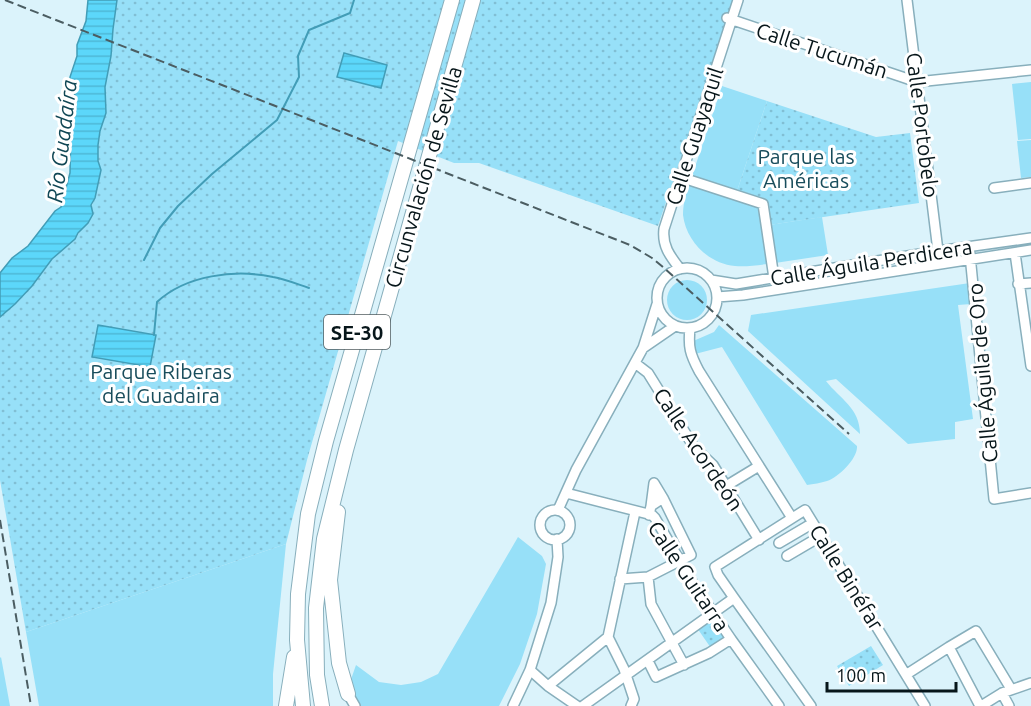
<svg xmlns="http://www.w3.org/2000/svg" width="1031" height="706" viewBox="0 0 1031 706" font-family="Ubuntu,sans-serif">
  <defs>
    <pattern id="park-dots" width="8" height="8" patternUnits="userSpaceOnUse" patternTransform="scale(1.5)"><rect width="8" height="8" fill="#97e0f8"/><path d="M2 2h.1M6 6h.1" fill="none" stroke="#81bfd4" stroke-width="1.8" stroke-linecap="round"/></pattern>
    <pattern id="water-rules" width="6" height="5" patternUnits="userSpaceOnUse" patternTransform="scale(1.5)"><rect width="6" height="5" fill="#5cd7fa"/><path d="M0 2.5h6" fill="none" stroke="#4eb8d6"/></pattern>
  </defs>
  <rect width="100%" height="100%" fill="#dbf3fb"/>
  <path fill="#97e0f8" d="M1031 82V139L1018 140 1012 84Z
    M722 86 767 101 737 191 692 176Z
    M1031 140V177L1021 178 1017 141Z
    M689 183 758 207 768 264C757 265 746 267 735 266 709 264 686 241 683 215 683 204 686 193 689 183Z
    M822 217 828 255 775 263 769 225Z
    M667 300a20 20 0 1 1 40 0a20 20 0 1 1-40 0Z
    M970 283 971 304 958 305 973 419 955 422V439L908 444 836 379 826 381C840 399 860 408 860 434L748 331 751 315Z
    M719 325 857 446C858 458 839 477 827 481 821 483 813 484 807 485L722 347 695 354 691 342 714 332Z
    M518 537 542 556 546 564 537 614 520 664 499 706H360L349 685 356 665 379 682 401 685 421 682 438 674Z
    M286 544 273 674V706H39L26 632Z
    M1 657 10 706H0V658Z"/>
  <path fill="url(#park-dots)" d="M117 0H734L658 226 479 163H454L398 141 307 460 286 544 26 632 0 480V317L15 304 32 286 52 259 75 239 82 229 95 198 101 170 98 161V145L100 131 106 113 105 87 111 56 113 29Z
    M767 101 876 137 910 133 919 203 769 225 766 200 737 191Z
    M713 613 731 639 713 651 695 625Z
    M871 646 883 665 849 686 837 666Z"/>
  <path fill="url(#water-rules)" stroke="#429db7" stroke-width="1.5" d="M88 0H117L113 29 111 56 105 87 106 113 100 131 98 145V161L101 170 95 198 91 205 93 214 88 223 78 233 75 239 52 259 32 286 15 304 0 317V273L12 258 28 246 55 211 61 207 70 173 71 123 75 108 76 97 71 88 70 77 77 56V45L86 21Z
    M344 53 387 65 381 88 337 77Z
    M98 325 156 335 150 367 92 357Z"/>
  <g fill="none" stroke-linecap="round" stroke-linejoin="round">
    <path stroke="#429db7" stroke-width="2" d="M144 260 160 228 178 206 212 174 277 120 299 77 298 56 309 30 350 13 354 0
      M154 335 157 302C186 275 235 269 273 277 285 279 297 284 309 288"/>
    <defs>
      <path id="minor" d="M907 0 938 251
        M727 18 917 82 1031 70
        M680 177 763 204 774 278
        M994 188 1031 183
        M1015 253 1031 366
        M970 255 994 499 1031 493
        M657 298a30 30 0 1 1 60 0a30 30 0 1 1-60 0Z
        M680 269C670 256 662 246 664 229L738 0
        M711 280 736 284 938 251 1031 238
        M1018 284 1031 283
        M717 297 743 295 1031 250
        M690 328C688 347 690 354 699 371L792 518
        M643 348 675 326
        M635 363 648 373 694 447 713 465 759 540
        M726 486 759 466
        M566 493 652 515 655 518 691 580 731 639 779 706
        M651 506 654 483 663 498
        M558 510 576 470 643 348 657 304
        M540 525a15 15 0 1 1 30 0a15 15 0 1 1-30 0Z
        M779 543 813 523
        M787 556 821 536
        M648 577 651 604 684 665
        M620 579 648 577 691 555 663 498 651 506 649 515
        M949 647 976 631 1011 689
        M648 661 656 677 709 653 731 639
        M530 670 548 686 577 706
        M907 674 949 647 980 706
        M548 686 608 637
        M1002 693 1009 706
        M348 694 355 706
        M513 706 530 670 551 603 558 557 557 539
        M583 706 734 598
        M631 706 634 699 624 669 608 637 635 512
        M811 706 734 598 718 575 715 567 805 510 925 706
        M981 706 1002 693 1031 683"/>
      <path id="highway" d="M338 512 330 580 339 663 348 694
        M286 706 294 657
        M303 706 297 640 298 594 308 514 326 441 452 0
        M322 706 317 675 316 608 324 539 346 450 473 0"/>
    </defs>
    <use href="#minor" stroke="#88afbc" stroke-width="12"/>
    <use href="#highway" stroke="#88afbc" stroke-width="16"/>
    <use href="#minor" stroke="#fff" stroke-width="9"/>
    <use href="#highway" stroke="#fff" stroke-width="14"/>
    <path stroke="#4b5d62" stroke-width="2" stroke-dasharray="9 4.5" stroke-linecap="butt" d="M5 0 630 245 652 258 663 267 849 434
      M0 520 31 706"/>
  </g>
  <g text-anchor="middle" dominant-baseline="central" stroke-width="6" stroke-linejoin="round" paint-order="stroke">
    <rect fill="#fff" stroke="#515c5f" stroke-width="1.5" x="324" y="315" width="66" height="34" rx="4.5"/>
    <g font-size="20" font-weight="bold" fill="#07161a">
      <text x="357" y="332">SE-30</text>
    </g>
    <g font-size="21" fill="#07161a" stroke="#fff">
      <text transform="translate(822 50) rotate(18)">Calle Tucumán</text>
      <text transform="translate(923 125) rotate(83)">Calle Portobelo</text>
      <text transform="translate(694 136) rotate(-72)">Calle Guayaquil</text>
      <text transform="translate(423 177) rotate(-74)">Circunvalación de Sevilla</text>
      <text transform="translate(871 262) rotate(-9)">Calle Águila Perdicera</text>
      <text transform="translate(982 373) rotate(-95)">Calle Águila de Oro</text>
      <text transform="translate(699 449) rotate(56)">Calle Acordeón</text>
      <text transform="translate(689 576) rotate(56)">Calle Guitarra</text>
      <text transform="translate(847 577) rotate(58)">Calle Binéfar</text>
    </g>
    <g font-size="21" fill="#194d5c" stroke="#fff">
      <text x="806" y="156">Parque las<tspan x="806" dy="24">Américas</tspan></text>
      <text x="161" y="371">Parque Riberas<tspan x="161" dy="24">del Guadaira</tspan></text>
    </g>
    <g font-size="22" font-style="italic" fill="#104755" stroke="#fff">
      <text transform="translate(61 141) rotate(-83)">Río Guadaíra</text>
    </g>
  </g>
  <path d="M827 682v9h129v-9" fill="none" stroke="#07161a" stroke-width="3"/>
  <text x="836" y="682" font-size="18" fill="#07161a" stroke="#ffffff" stroke-width="4.5" paint-order="stroke">100 m</text>
</svg>
